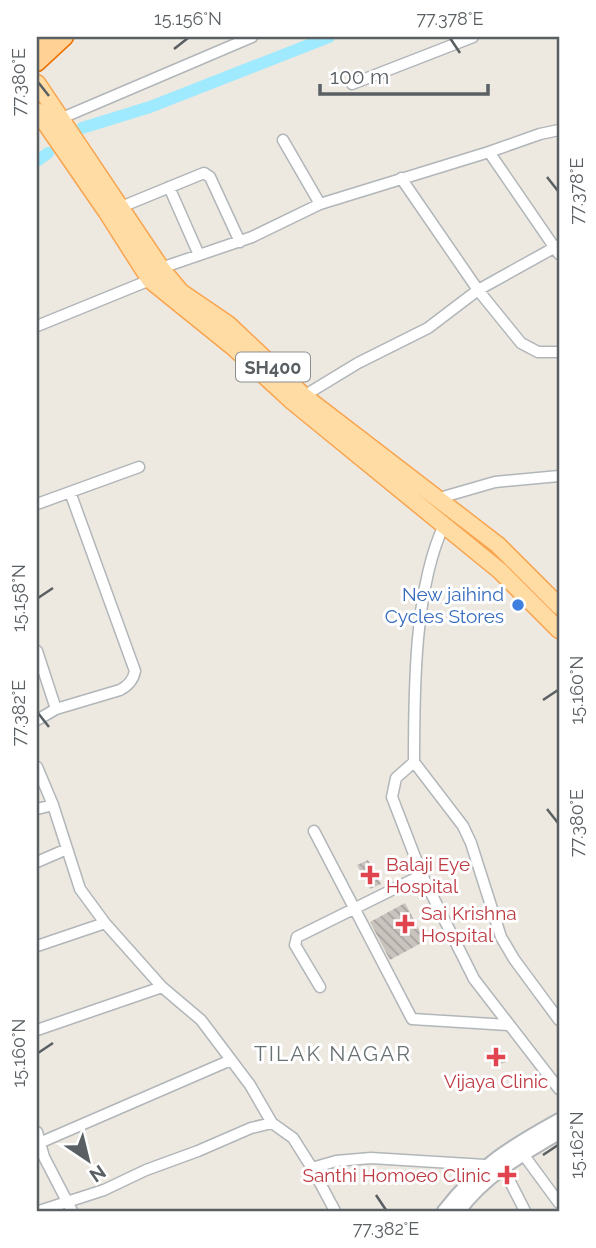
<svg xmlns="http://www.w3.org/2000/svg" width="596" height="1248" viewBox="0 0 596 1248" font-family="Raleway,sans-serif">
  <defs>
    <pattern id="building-back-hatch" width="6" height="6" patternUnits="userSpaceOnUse" patternTransform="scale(1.75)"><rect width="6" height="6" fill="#cac4bf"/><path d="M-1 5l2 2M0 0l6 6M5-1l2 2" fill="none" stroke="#a7a29f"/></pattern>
  </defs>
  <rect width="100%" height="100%" fill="#ede8e0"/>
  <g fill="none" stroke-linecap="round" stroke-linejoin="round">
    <path stroke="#9feaff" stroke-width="12" d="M82 128 150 107 329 37
      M37 161 48 153"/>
  </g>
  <path fill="url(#building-back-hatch)" d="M368 860 381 884 370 889 357 865Z
    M405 903 425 941 390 960 370 922Z
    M500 1048 506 1062 493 1067 487 1053Z"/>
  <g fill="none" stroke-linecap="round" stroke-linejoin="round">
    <defs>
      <path id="minor" d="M352 84 473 37
        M62 118 252 37
        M283 140 320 204
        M489 152 559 254
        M401 178 478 290 521 343 538 352H559
        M169 187 199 255
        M121 207 204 173 210 177 240 242
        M161 268 252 237 320 204 489 152 540 134 559 130
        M37 326 150 280
        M302 397 358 363 428 328 478 290 559 245
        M436 499 495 482 559 476
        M37 504 139 467
        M445 523C414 586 414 692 414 762L396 778 392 797 422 875 474 979 559 1089
        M37 651 56 709 37 720
        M56 709 120 690C128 686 133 681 135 671L70 492
        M414 762 463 826 471 843 501 937 514 959 559 1020
        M37 767 53 805 80 889 105 923 162 987 201 1020 250 1085 272 1123 293 1138 312 1168 336 1161 371 1158 485 1165
        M37 809 53 805
        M314 831 412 1019 508 1025
        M37 862 67 849
        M37 946 105 923
        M320 987 295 945 297 937 422 875
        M37 1030 162 987
        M37 1132 44 1157 72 1211
        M37 1144 231 1060
        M523 1154 559 1203
        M500 1162 525 1211
        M312 1168 335 1211
        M39 1211 104 1190 146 1170 198 1151 251 1128 272 1123"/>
      <path id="tertiary" d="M444 1211C479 1166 510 1147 559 1120
        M459 1211C484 1176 523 1154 559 1133"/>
      <path id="primary" d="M37 83 161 268 181 292 228 324 304 396 498 545 559 606
        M37 111 106 211 150 280 233 347 293 402 500 571 559 630"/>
      <path id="trunk" d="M37 45 46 37
        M37 63 65 37"/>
    </defs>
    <use href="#minor" stroke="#b1b6b9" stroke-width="13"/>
    <use href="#tertiary" stroke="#b1b6b9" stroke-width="16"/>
    <use href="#primary" stroke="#f9a44e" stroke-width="19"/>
    <use href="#trunk" stroke="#ee7000" stroke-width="19"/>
    <use href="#minor" stroke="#fff" stroke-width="10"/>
    <use href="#tertiary" stroke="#fff" stroke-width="12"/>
    <use href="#primary" stroke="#ffdca4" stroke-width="16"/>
    <use href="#trunk" stroke="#ffd195" stroke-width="16"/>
  </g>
  <path fill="none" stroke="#595f62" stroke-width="2.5" d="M450 38 460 53M174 49 188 38M38 82 49 96M547 177 558 191M38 598 53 588M543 700 558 690M38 713 49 727M547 809 558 823M38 1053 53 1043M543 1155 558 1145M376 1195 386 1210"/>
  <circle fill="#3f7fe0" stroke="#fff" stroke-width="2.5" cx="518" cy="605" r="7"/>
  <g fill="#e0444e" stroke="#fff" stroke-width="2.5">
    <path d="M366.5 864.5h7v7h7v7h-7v7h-7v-7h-7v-7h7z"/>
    <path d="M401.5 913.5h7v7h7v7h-7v7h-7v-7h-7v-7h7z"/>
    <path d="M492.5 1046.5h7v7h7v7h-7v7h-7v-7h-7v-7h7z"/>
    <path d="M503.5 1164.5h7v7h7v7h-7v7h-7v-7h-7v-7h7z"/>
  </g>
  <g text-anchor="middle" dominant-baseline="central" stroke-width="6" stroke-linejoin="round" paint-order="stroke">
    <rect fill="#fff" stroke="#8b8f91" stroke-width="2" x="236" y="352.5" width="74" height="29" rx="5"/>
    <g font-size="18" font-weight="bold" fill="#595f62">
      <text x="273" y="367">SH400</text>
    </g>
    <g font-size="19" fill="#366cbe" stroke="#fff" text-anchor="end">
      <text x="504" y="594">New jaihind<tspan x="504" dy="22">Cycles Stores</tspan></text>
    </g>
    <g font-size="19" fill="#be3a42" stroke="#fff" text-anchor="start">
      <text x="386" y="864">Balaji Eye<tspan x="386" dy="22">Hospital</tspan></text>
      <text x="421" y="913">Sai Krishna<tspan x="421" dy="22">Hospital</tspan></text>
      <text x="496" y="1081" text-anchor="middle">Vijaya Clinic</text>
      <text x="491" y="1175" text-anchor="end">Santhi Homoeo Clinic</text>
    </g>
    <g font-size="21" letter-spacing="2" fill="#6a7274" stroke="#fff">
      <text x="333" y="1053">TILAK NAGAR</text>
    </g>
  </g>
  <rect width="596" height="1248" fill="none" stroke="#ffffff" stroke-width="77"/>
  <g transform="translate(88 1160) rotate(145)" stroke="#ffffff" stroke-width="5" paint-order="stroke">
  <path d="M0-5L12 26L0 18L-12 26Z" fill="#595f62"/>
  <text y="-10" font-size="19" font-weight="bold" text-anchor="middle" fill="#595f62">N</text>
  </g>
  <path d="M320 84v10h168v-10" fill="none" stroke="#595f62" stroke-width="3.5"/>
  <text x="330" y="84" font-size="21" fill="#595f62" stroke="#ffffff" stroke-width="5" paint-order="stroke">100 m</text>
  <rect x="38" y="38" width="520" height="1172" fill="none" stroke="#595f62" stroke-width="2.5"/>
  <g font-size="18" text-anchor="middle" fill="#595f62">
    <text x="188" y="25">15.156°N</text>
    <text x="450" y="25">77.378°E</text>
    <text transform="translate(19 82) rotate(-90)" y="6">77.380°E</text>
    <text transform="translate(577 191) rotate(-90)" y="6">77.378°E</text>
    <text transform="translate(19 598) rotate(-90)" y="6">15.158°N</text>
    <text transform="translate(577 690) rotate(-90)" y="6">15.160°N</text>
    <text transform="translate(19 713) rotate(-90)" y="6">77.382°E</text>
    <text transform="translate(577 823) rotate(-90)" y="6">77.380°E</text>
    <text transform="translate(19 1053) rotate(-90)" y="6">15.160°N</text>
    <text transform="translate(577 1145) rotate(-90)" y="6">15.162°N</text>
    <text x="386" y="1235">77.382°E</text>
  </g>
</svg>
